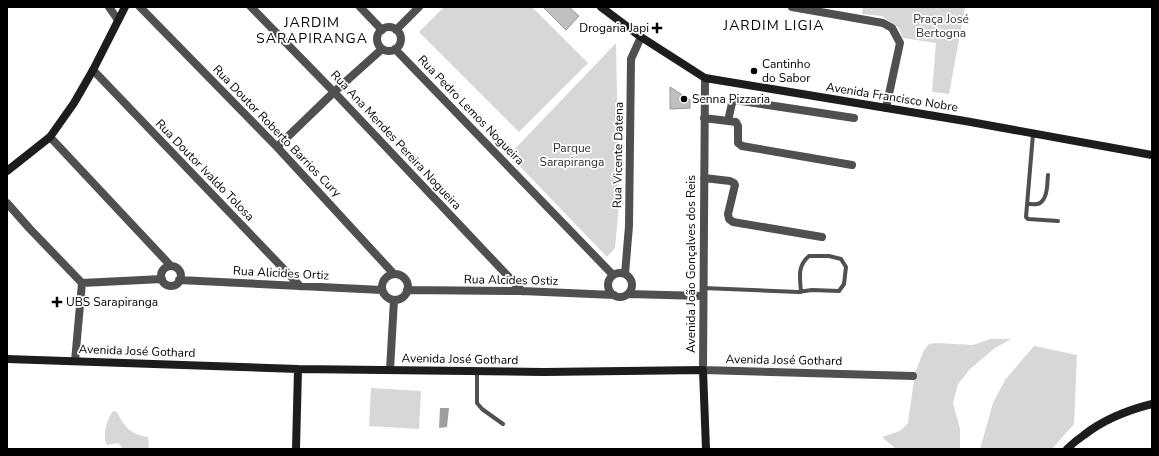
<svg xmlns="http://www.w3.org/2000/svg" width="1159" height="456" viewBox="0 0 1159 456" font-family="'Nunito Sans',sans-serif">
  <rect width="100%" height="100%" fill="#fff"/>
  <path fill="#d7d7d7" d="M444 7H532L588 63 519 132 419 32Z
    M863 7H965L949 94 932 92 936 43 903 38 899 28 882 16 862 14Z
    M616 43 619 204 615 248 607 257 509 155Z
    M990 339H1011L995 348 970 369 958 384 953 403 960 429V449H896L882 437 900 431 908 423 915 373 924 350 929 344 936 343 973 345Z
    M1034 346 1077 355 1074 424 1052 449H980L993 403 1005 380Z
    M371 388 421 391 419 429 369 426Z
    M113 411 117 412C125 428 130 434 148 437L149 446 148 449H121L122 447 118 443 107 445C102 436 107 419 113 411Z"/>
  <path fill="#9e9e9e" d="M440 408H449L447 427 439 428Z"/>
  <path fill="#c0c0c0" stroke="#949494" d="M543 7H569L579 16 566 30Z
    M670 87 690 100V108L670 109Z"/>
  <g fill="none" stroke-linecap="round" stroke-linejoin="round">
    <path stroke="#505050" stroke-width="4" d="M1033 134 1026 217 1028 219 1058 221
      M1027 204C1031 204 1037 205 1040 203 1048 198 1047 183 1048 175
      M703 288 798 292 812 290 839 291 844 284 846 267 841 259 829 256H809C797 266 800 278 801 292
      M477 371V403L482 409 503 424"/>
    <path stroke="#505050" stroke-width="8" d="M109 7 118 20
      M140 7 277 147 393 273
      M251 7 334 92 522 291
      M360 7 382 30
      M792 7 883 23 892 28 900 43 886 108
      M377 39a12 12 0 1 1 24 0a12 12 0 1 1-24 0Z
      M396 30 419 7
      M395 49 613 275
      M93 70 300 286
      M705 78 703 370 913 376
      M704 118 736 122 738 126V143L742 146 852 165
      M728 121 732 103 735 100 854 118
      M50 137 170 265
      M277 147 334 92 382 49
      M704 178 730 181 734 183 735 185 728 214 729 219 733 222 822 237
      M7 203 30 229 82 283 75 361
      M161 276a10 10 0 1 1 20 0a10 10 0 1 1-20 0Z
      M608 285a12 12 0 1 1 24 0a12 12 0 1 1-24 0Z
      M382 287a13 13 0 1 1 26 0a13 13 0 1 1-26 0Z
      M625 274 629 226 631 59 641 37
      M179 280 382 290
      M82 283 162 279
      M407 290 522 291 614 295
      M628 294 703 296
      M390 370 394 300"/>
    <path stroke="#1d1d1d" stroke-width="8" d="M601 7 641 37 705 78 965 121 1152 155
      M7 171 50 137 74 103 93 70 125 7
      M7 359 298 369 544 372 703 370 706 449
      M296 449 298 369
      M1067 449C1072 444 1078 439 1084 435 1103 420 1128 410 1152 404"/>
  </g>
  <g fill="#000" stroke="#fff" stroke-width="1.5">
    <path d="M655 22h4v4h4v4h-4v4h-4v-4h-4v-4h4z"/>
    <circle cx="754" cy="71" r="4"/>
    <circle cx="684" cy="99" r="4"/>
    <path d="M55 296h4v4h4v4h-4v4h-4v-4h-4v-4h4z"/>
  </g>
  <g text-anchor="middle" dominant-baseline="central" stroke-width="3.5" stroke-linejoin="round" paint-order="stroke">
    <g font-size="12" fill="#2e2e2e" stroke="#fff">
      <text x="941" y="19">Praça José<tspan x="941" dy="14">Bertogna</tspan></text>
      <text x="572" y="148">Parque<tspan x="572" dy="14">Sarapiranga</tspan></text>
    </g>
    <g font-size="12" fill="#000" stroke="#fff" text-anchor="start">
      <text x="649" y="28" text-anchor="end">Drogaria Japi</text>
      <text x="762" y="64">Cantinho<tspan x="762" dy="14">do Sabor</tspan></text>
      <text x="692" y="99">Senna Pizzaria</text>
      <text x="66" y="302">UBS Sarapiranga</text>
    </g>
    <g font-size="12" fill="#000" stroke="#fff">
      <text transform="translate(892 97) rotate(9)">Avenida Francisco Nobre</text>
      <text transform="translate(471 110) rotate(46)">Rua Pedro Lemos Nogueira</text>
      <text transform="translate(277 131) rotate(46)">Rua Doutor Roberto Barrios Cury</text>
      <text transform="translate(396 140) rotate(47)">Rua Ana Mendes Pereira Nogueira</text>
      <text transform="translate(618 155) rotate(-89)">Rua Vicente Datena</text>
      <text transform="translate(205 170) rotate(46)">Rua Doutor Ivaldo Tolosa</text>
      <text transform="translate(691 264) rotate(-90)">Avenida João Gonçalves dos Reis</text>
      <text transform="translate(281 273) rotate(3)">Rua Alicides Ortiz</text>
      <text transform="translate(511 280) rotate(1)">Rua Alcides Ostiz</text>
      <text transform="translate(137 351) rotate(2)">Avenida José Gothard</text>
      <text transform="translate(460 359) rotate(1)">Avenida José Gothard</text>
      <text transform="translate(784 360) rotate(1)">Avenida José Gothard</text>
    </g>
    <g font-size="14" letter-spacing="1" fill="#000" stroke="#fff">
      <text x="312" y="22">JARDIM<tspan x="312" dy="16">SARAPIRANGA</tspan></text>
      <text x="774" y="25">JARDIM LIGIA</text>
    </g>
  </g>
  <rect width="1159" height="456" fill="none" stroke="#000000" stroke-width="16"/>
</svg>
